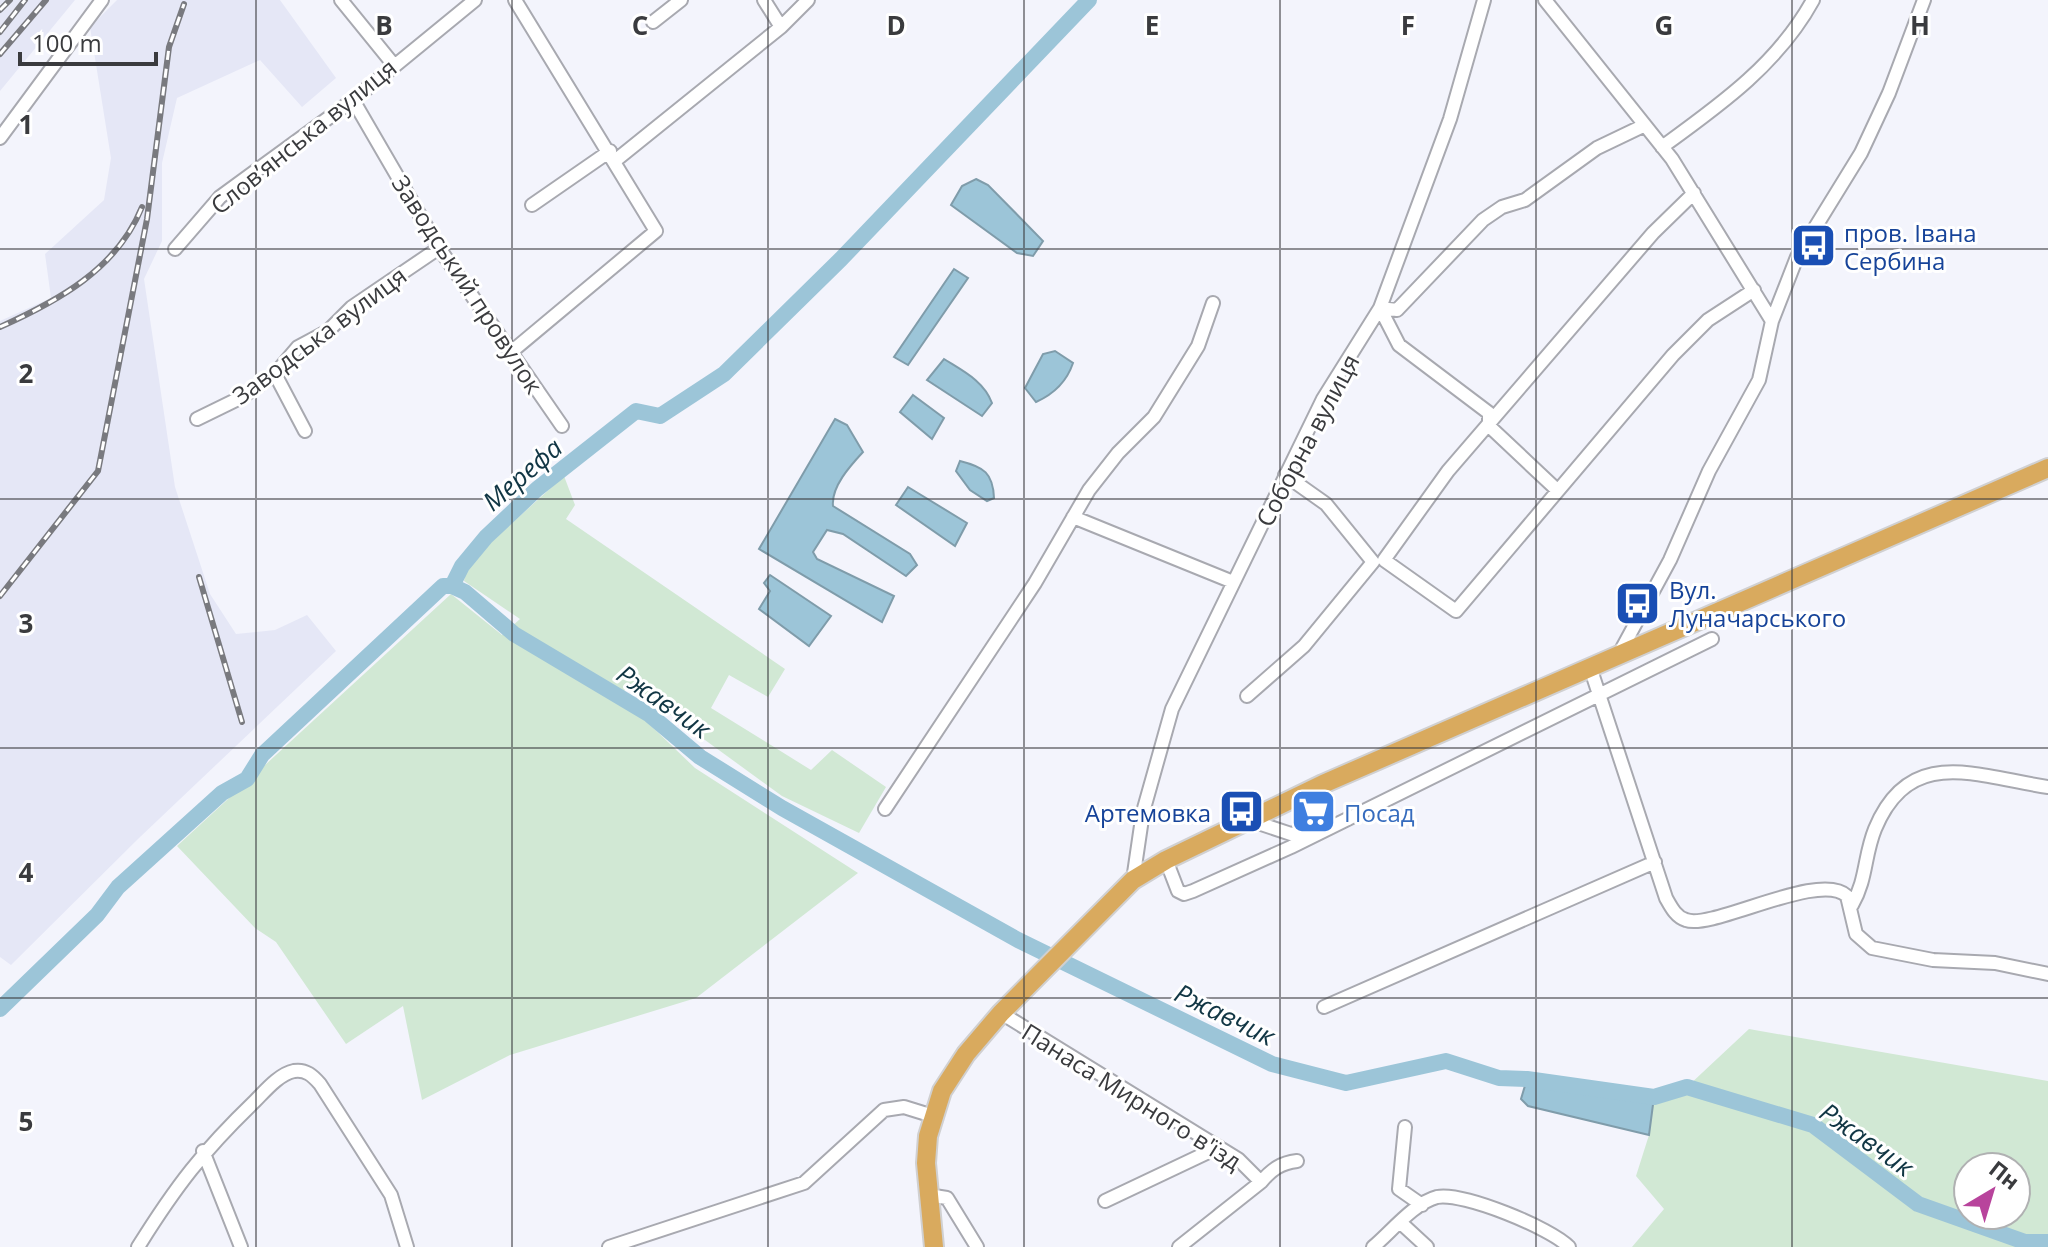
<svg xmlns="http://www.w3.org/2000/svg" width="2048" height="1247" viewBox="0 0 2048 1247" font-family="'Open Sans',sans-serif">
  <rect width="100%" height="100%" fill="#f3f4fc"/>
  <path fill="#e5e7f6" d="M0 0H75L0 91Z
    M117 0H280L336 78 302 107 260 60 177 98 162 163V241L144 279 175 487 210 594 236 634 275 630 307 615 336 651 139 838 11 965 0 957V321L51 298 45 254 104 200 111 158 90 27Z"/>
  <path fill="#d1e8d4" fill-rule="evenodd" d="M564 476 575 505 566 519 785 669 768 697 729 675 711 708 811 770 832 750 886 787 859 833 782 796 628 684 621 697 695 768 858 873 696 998 510 1055 422 1100 403 1006 346 1044 276 942 255 928 177 846 451 594 502 635 520 619 464 581 467 564Z
    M1749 1029 2048 1081V1247H1632L1664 1209 1636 1176 1649 1135 1654 1097 1687 1087ZM1968 1167H2016V1215H1968Z"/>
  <path fill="#9cc5d8" stroke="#7f9caa" stroke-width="2" d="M976 179 988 185 1043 241 1033 256 1017 253 951 205 962 186Z
    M954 269 968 278 908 365 894 357Z
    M1055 351 1073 363C1067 381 1054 394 1036 402L1025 388 1043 354Z
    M944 359C963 371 984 381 992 403L982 416 927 380Z
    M913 395 944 418 932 439 900 412Z
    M835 419 847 425 863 452C850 466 831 487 833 506L910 554 917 565 906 576 843 534 827 530 813 552 817 559 894 596 882 622 759 549Z
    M960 461C984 467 993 473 994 498L987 501 970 490 956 471Z
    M908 487 967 523 955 546 896 505Z
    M770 575 831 616 809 646 759 609 770 591 764 583Z
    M1527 1079 1654 1097 1649 1135 1528 1106 1521 1099Z"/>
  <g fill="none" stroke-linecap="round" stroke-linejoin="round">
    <path stroke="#9cc5d8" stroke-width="16" d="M452 586 465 592 514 634 650 715 700 757 782 808 1018 940 1272 1064 1346 1083 1446 1061 1499 1078 1527 1079 1654 1097 1687 1087 1813 1125 1918 1204 2025 1242H2048
      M0 1009 97 915 118 887 149 859 222 793 247 779 262 755 443 586H452L462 566 486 537 537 489 636 411 660 416 724 374 841 259 1089 0"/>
    <defs>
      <path id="minor" d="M341 0 393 64
        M764 0 781 27
        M1545 0 1672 159 1772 321
        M653 22 681 0
        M353 100 439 248 562 426
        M0 138 102 0
        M1662 147C1720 105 1778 64 1813 0
        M616 160 781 27 808 0
        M1694 193 1653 233 1448 471 1384 560 1456 611 1673 355 1708 320 1754 290
        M532 205 610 151
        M175 249 220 197 353 100 475 0
        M510 353 656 231 515 0
        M275 374 305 431
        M197 419 242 397 275 374 298 347 328 331 352 307 439 248
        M1556 489 1489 426V413L1399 345 1380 308 1397 310 1483 220 1502 207 1525 200 1597 148 1645 125
        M1073 517 1233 582
        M1619 654 1670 560 1709 471 1759 380 1772 321 1797 257 1861 153 1889 93 1924 0
        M1590 667 1666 898C1671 907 1676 917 1686 920 1713 930 1820 870 1847 896L1856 934 1872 948 1933 960 1995 963 2048 974
        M1247 696 1304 646 1373 562 1326 504 1285 475
        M885 809 1035 583 1089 490 1118 453 1154 417 1198 346 1213 303
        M1249 820 1291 834 1314 829
        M1166 860 1178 891 1184 894 1193 891 1291 847 1712 639
        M1133 880 1143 812 1172 709 1323 399 1380 308 1450 119 1484 0
        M1852 905C1867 879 1864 856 1875 829 1910 744 1978 777 2048 787
        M1324 1007 1655 862
        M1001 1013 1238 1159 1261 1182
        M1405 1127 1399 1189 1422 1205
        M203 1151 241 1247
        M928 1195 947 1198 977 1247
        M1105 1201 1219 1147
        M1401 1223 1427 1247
        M138 1247C176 1186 203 1151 255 1101 265 1091 279 1074 294 1071 306 1069 313 1076 320 1084L391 1195 407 1247
        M609 1247 804 1183 884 1110 904 1107 933 1116
        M1179 1247 1261 1182C1272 1169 1281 1163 1297 1161
        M1373 1247C1391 1232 1414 1203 1437 1197 1463 1192 1551 1228 1569 1247"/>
      <path id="highway" d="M934 1247 926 1163 928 1136 942 1091 966 1054 1001 1013 1133 880 1166 860 1323 784 2048 468"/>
    </defs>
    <use href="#minor" stroke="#a8a9b0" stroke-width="16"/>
    <use href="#highway" stroke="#d0d0d1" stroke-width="22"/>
    <use href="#minor" stroke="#fff" stroke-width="12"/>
    <use href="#highway" stroke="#d9aa5e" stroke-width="18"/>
    <defs>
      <path id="rail" d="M0 10 10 0
        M0 32 25 0
        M0 54 46 0
        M0 327C58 301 117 269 142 207
        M199 577 242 722
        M0 596 98 471 147 219 169 47 184 4"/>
    </defs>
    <use href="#rail" stroke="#797a7f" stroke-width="6"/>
    <use href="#rail" stroke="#fff" stroke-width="3" stroke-dasharray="9" stroke-linecap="butt"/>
  </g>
  <path fill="none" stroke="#3a3b3e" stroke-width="2" stroke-opacity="0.55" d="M256 0V1247M512 0V1247M768 0V1247M1024 0V1247M1280 0V1247M1536 0V1247M1792 0V1247M0 249H2048M0 499H2048M0 748H2048M0 998H2048"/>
  <defs>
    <symbol id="bus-square" viewBox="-11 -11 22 22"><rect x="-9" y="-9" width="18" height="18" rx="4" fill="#1a4fb4" stroke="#fff"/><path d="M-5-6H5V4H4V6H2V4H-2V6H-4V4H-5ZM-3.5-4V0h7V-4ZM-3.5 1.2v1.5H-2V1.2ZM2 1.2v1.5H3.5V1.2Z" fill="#fff"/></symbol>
    <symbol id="supermarket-square" viewBox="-11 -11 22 22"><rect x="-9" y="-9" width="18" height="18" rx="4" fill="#3f7fe0" stroke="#fff"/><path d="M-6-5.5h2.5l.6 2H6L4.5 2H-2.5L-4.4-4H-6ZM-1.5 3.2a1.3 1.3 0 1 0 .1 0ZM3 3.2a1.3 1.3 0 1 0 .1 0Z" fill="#fff"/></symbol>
  </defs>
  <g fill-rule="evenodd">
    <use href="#bus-square" x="1788" y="220" width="51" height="51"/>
    <use href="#bus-square" x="1612" y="578" width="51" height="51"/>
    <use href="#bus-square" x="1216" y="786" width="51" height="51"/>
    <use href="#supermarket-square" x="1288" y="786" width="51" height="51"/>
  </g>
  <g text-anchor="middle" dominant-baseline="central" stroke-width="6" stroke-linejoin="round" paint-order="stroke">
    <g font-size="24" fill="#3a3b3e" stroke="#fff">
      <text transform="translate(303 136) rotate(-39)">Слов’янська вулиця</text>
      <text transform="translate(468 284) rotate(57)">Заводський провулок</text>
      <text transform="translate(319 335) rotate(-37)">Заводська вулиця</text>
      <text transform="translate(1307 440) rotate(-62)">Соборна вулиця</text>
      <text transform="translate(1132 1096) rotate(32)">Панаса Мирного в'їзд</text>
    </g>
    <g font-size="24" fill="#164399" stroke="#fff" text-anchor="start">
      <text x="1844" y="232">пров. Івана<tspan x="1844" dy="28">Сербина</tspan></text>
      <text x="1669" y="589">Вул.<tspan x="1669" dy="28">Луначарського</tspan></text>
      <text x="1211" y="812" text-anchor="end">Артемовка</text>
    </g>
    <g font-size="24" fill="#366cbe" stroke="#fff" text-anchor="start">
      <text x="1344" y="812">Посад</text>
    </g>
    <g font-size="26" font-style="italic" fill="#113644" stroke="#fff">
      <text transform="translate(522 474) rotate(-41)">Мерефа</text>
      <text transform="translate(664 701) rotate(35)">Ржавчик</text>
      <text transform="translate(1225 1014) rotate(26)">Ржавчик</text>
      <text transform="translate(1867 1139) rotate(35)">Ржавчик</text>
    </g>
  </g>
  <g font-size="26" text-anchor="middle" font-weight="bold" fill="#3a3b3e" stroke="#fff" stroke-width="6" stroke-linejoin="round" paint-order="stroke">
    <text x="384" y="35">B</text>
    <text x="640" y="35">C</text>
    <text x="896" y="35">D</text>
    <text x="1152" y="35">E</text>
    <text x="1408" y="35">F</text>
    <text x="1664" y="35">G</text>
    <text x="1920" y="35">H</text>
    <text x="26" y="134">1</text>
    <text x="26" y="383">2</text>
    <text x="26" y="633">3</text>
    <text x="26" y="882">4</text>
    <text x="26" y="1131">5</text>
  </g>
  <g transform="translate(1992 1191) rotate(38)"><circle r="38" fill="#ffffff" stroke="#b0b1b2" stroke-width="2"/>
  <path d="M0-6L14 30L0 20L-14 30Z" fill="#b8449c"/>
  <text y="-12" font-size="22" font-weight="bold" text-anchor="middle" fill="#3a3b3e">Пн</text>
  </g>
  <path d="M20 52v12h136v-12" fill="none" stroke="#3a3b3e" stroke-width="4"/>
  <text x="32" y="52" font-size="24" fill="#3a3b3e" stroke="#ffffff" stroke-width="6" paint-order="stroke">100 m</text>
</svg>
